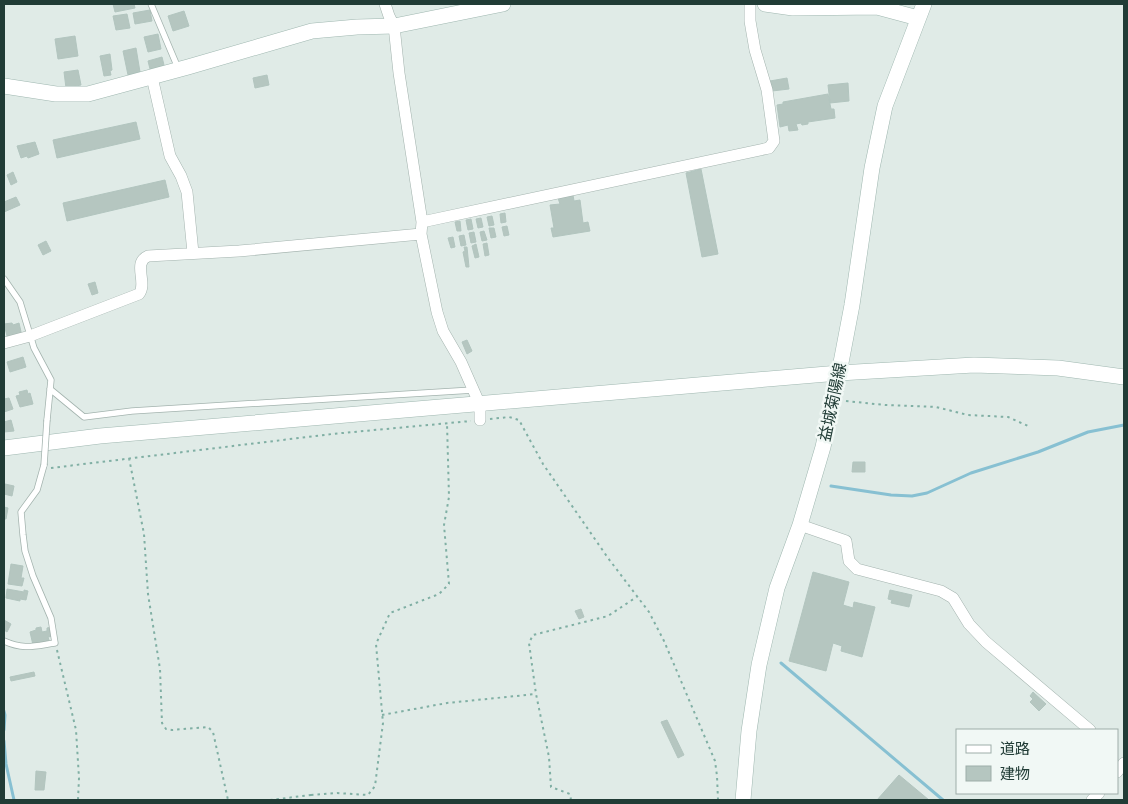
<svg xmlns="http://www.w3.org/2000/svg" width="1128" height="804" viewBox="0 0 1128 804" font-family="Quicksand,'Noto Sans JP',sans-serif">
  <rect width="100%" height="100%" fill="#e0ebe7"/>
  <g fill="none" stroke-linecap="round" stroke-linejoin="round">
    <path stroke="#87c0d2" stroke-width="3" d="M831 486 891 495 912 496 927 493 971 473 1038 452 1088 432 1124 425
      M781 663 943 800
      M4 711 5 715 4 730
      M4 741 6 764 14 800"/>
  </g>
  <path fill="#b5c6c0" stroke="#b2c5bf" d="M113 4H134L135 8 115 12Z
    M150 10 152 21 135 24 133 13Z
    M184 11 189 26 173 31 168 16Z
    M127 14 130 28 116 30 113 16Z
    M158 34 161 49 148 52 144 37Z
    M75 36 78 56 58 59 55 39Z
    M136 48 140 72 128 75 123 51Z
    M110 54 112 70 110 71 111 75 104 76 100 56Z
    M162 57 165 69 151 73 148 61Z
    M78 70 81 85 66 88 64 72Z
    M267 75 269 85 255 88 253 78Z
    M787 78 789 89 772 91 770 81Z
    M848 83 849 101 830 103 828 85Z
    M828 94 831 109H834L835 118 808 122V124L802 125 801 123 796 124 798 130 789 131 788 125 780 127 777 105 783 104V102Z
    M136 122 140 139 57 158 53 140Z
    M35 142 39 154 28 158 27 156 21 158 17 146Z
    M701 169 718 254 702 257 686 173Z
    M13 172 17 182 11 185 7 175Z
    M165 180 169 197 67 221 63 203Z
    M573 195 574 201 580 200 583 223 588 222 590 231 553 237 551 228H554L550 205 560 204 558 198Z
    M16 197 20 205 4 212V202Z
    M505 213 506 222 501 223 500 214Z
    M492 216 494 225 489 226 487 217Z
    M481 218 483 227 478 228 476 219Z
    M471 219 473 229 468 230 466 220Z
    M460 221 461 231H457L455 222Z
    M507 226 509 235 504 236 502 227Z
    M489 228H494L496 237 491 238Z
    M484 231 487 240 482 241 480 232Z
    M474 232 476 242 471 243 469 233Z
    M464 235 466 245 461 246 459 236Z
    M453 237 455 247 451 248 448 238Z
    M46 241 51 251 43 255 38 245Z
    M487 243 489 255 485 256 483 244Z
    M476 244 479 257 475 258 472 246Z
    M464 247H467L469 267H466L463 252 465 251Z
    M95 282 98 293 92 295 88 284Z
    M12 323 13 325 19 323 22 336 8 340 4 324Z
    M467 340 472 351 467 354 462 342Z
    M23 357 26 367 10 372 7 362Z
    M27 390 28 394 30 393 33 404 20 407 16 396 20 395 19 392Z
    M9 398 13 409 4 412V399Z
    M11 420 14 431 4 432V422Z
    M853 462H865V472H852Z
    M5 484 14 486 12 496 4 494Z
    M4 507 8 508 6 519H4Z
    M11 564 23 566 21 578H24L22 586 8 584Z
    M813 572 849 582 843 605 853 608 854 602 875 607 862 657 841 651 842 646 833 643 826 671 789 661Z
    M7 589 24 592V590L28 591 26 600 20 599V601L6 598Z
    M890 590 912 595 909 607 891 603 892 600 888 599Z
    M581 609 584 617 579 619 575 611Z
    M4 620 11 624 7 632 4 630Z
    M41 627 42 632 47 631V628L51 627 53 636 48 637 49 640 45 642 33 645 30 632 36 630V628Z
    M34 672 35 676 11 681 10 677Z
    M1033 692 1046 704 1039 711 1030 702 1033 699 1030 696Z
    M667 720 684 755 678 758 661 722Z
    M36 771 46 772 44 790H35Z
    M899 775 929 800H877Z"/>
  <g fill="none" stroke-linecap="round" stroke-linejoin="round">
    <defs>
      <path id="lane" d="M151 4 178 68
        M4 279 20 302 34 348 51 380 47 420
        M50 389 84 417 132 411 473 390
        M4 641C24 650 34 646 55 643L51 618 33 576 25 551 23 535 21 512 37 490 44 465"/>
      <path id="street" d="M385 4 389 16 394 26 399 73 422 222 421 234 437 312 443 331 461 362 480 405V420
        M152 77 170 156 181 176 187 192 193 253
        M422 222 769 148 774 141 767 90 755 50 750 21V4
        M4 343 30 336 139 294C148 283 132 263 148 256L239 251 421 234
        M800 525 846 541 849 561 857 569 941 591 953 598 969 624 986 642 1090 730
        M1117 772 1124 763
        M1092 800 1099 793"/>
      <path id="secondary" d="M765 4 793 8 877 7 918 18
        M4 86 56 94H88L188 67 312 31 357 27 394 26 503 4
        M4 448 100 436 839 373 974 365 1058 368 1124 377
        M743 800 749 731 759 665 777 588 800 525 823 447 839 373 852 305 872 168 885 106 924 4"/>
    </defs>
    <use href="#lane" stroke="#a3b3ae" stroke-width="7"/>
    <use href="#street" stroke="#a3b3ae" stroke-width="12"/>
    <use href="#secondary" stroke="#9fb7b0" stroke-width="16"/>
    <path stroke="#80afa4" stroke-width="2" stroke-dasharray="2.5 4" stroke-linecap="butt" d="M846 401 885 405 936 407 968 415 1008 417 1028 426
      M490 419 509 417 519 420 543 464 608 558 649 612 664 641 715 761 717 776 718 800
      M129 458 144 534 148 594 160 669 162 723 166 729 172 730 208 727 213 732 228 800
      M51 468 332 434 471 421
      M57 650 76 730 79 778 78 800
      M382 715 447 703 536 694
      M311 795 337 793 368 795 375 786 383 723 376 644 390 613 439 594 449 584 444 525 449 497 447 423
      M270 800 311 795V800
      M571 800 570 794 551 787 549 757 536 694 529 643 533 635 608 616 638 596"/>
    <use href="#lane" stroke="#fff" stroke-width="5.5"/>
    <use href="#street" stroke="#fff" stroke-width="11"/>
    <use href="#secondary" stroke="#fff" stroke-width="15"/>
    <defs>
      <path id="lane-bridge" d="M44 465 47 420"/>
    </defs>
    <use href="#lane-bridge" stroke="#a3b3ae" stroke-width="7" stroke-linecap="butt"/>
    <use href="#lane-bridge" stroke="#fff" stroke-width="5.5"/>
  </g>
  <g text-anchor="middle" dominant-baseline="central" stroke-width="5" stroke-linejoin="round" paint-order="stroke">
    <g font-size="16" fill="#213c36" stroke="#f1f8f5">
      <text transform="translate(832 402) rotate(-78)">益城菊陽線</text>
    </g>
  </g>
  <rect width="1128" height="804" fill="none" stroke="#213c36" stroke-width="10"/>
  <rect x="956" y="729" width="162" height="65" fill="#f1f8f5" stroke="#9eada9"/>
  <rect x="966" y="745" width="25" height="8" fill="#ffffff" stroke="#9eada9"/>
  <text x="1000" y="754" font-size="15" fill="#213c36">道路</text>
  <rect x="966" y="766" width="25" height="15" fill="#b5c6c0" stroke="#9eada9"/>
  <text x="1000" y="779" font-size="15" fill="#213c36">建物</text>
</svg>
